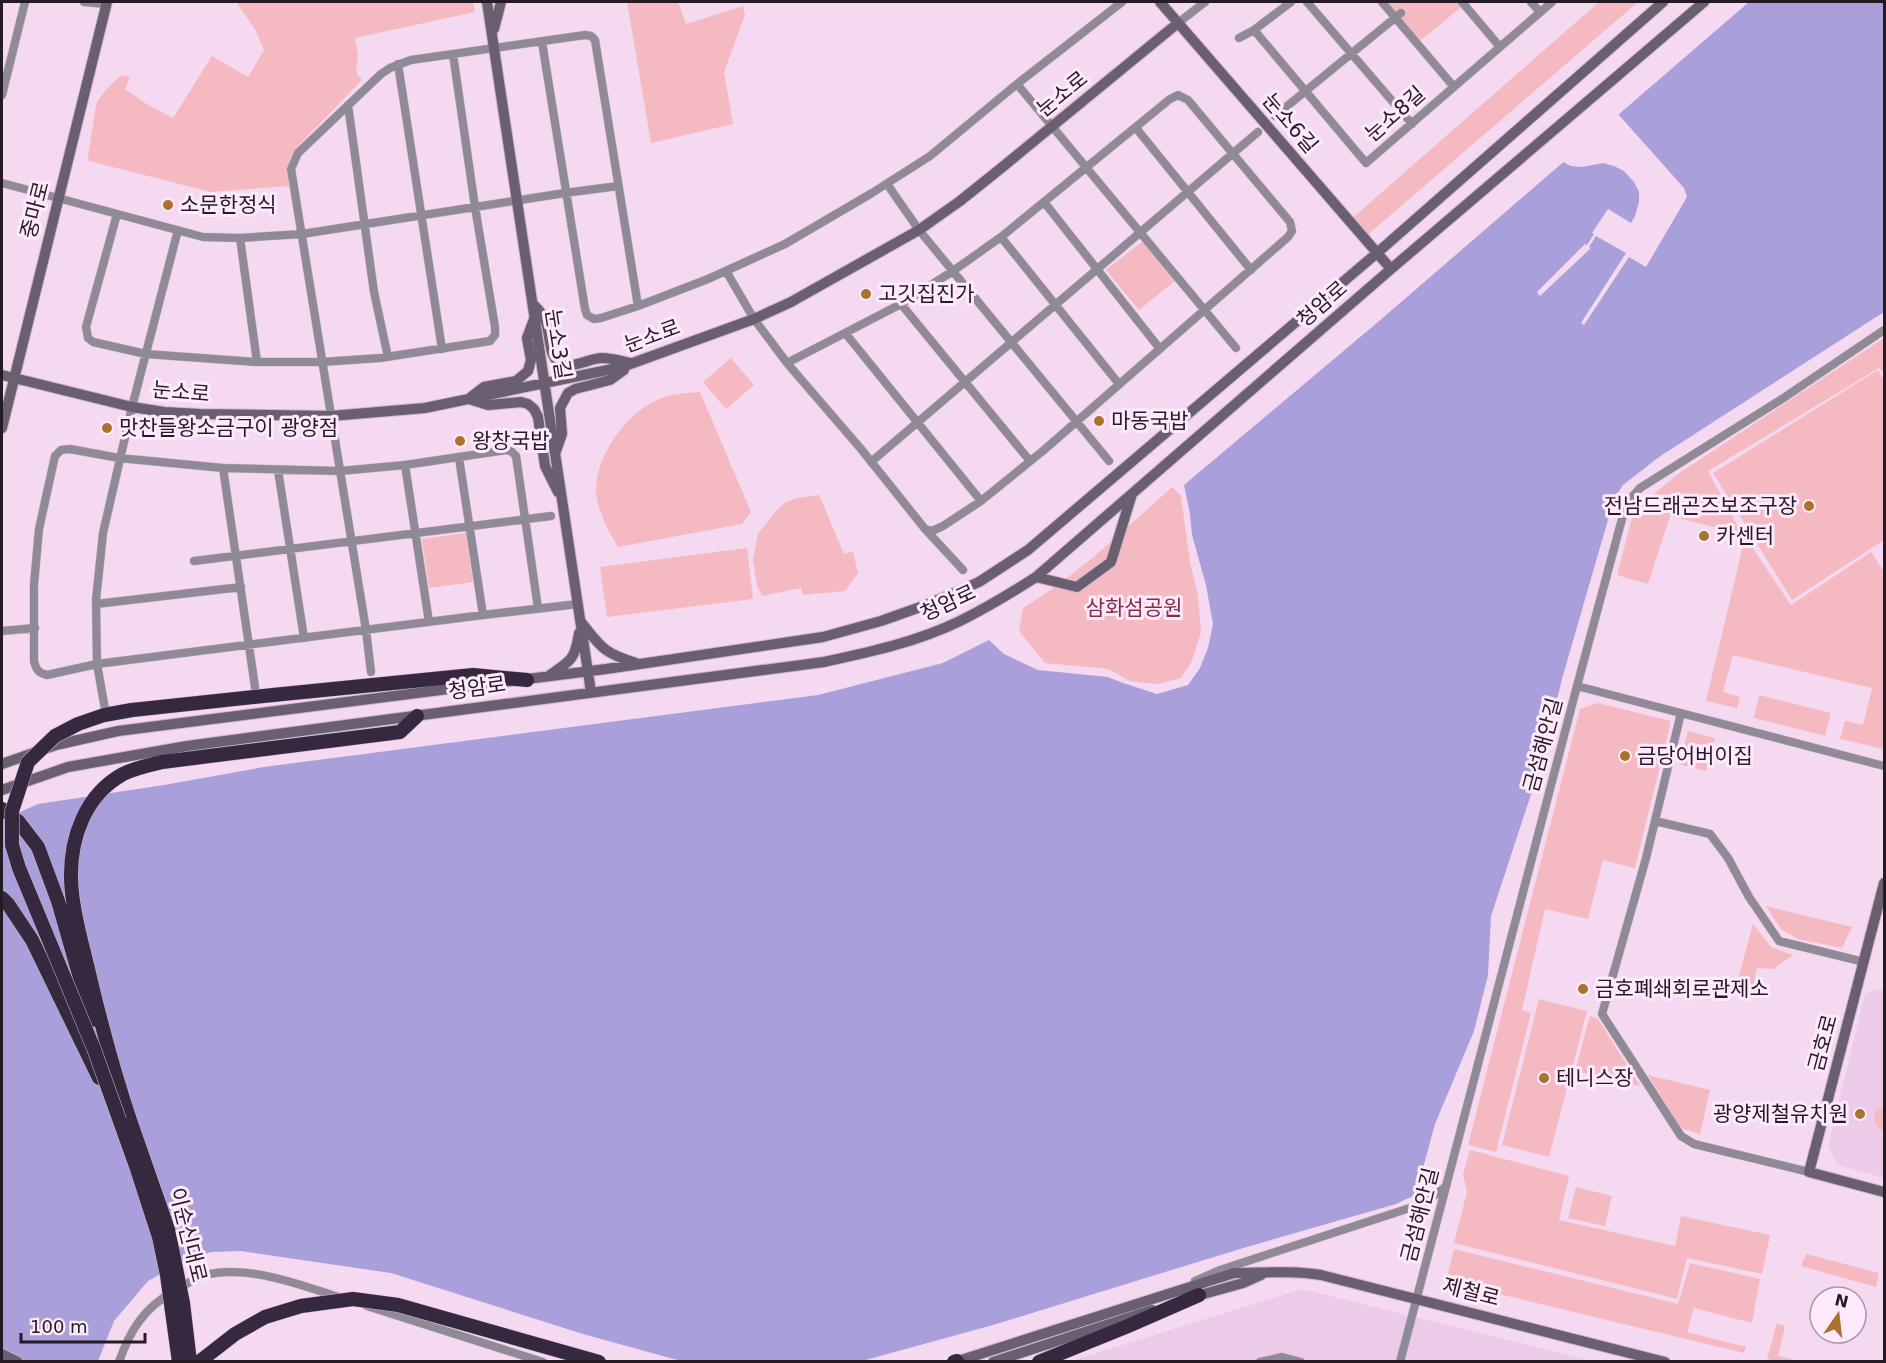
<svg xmlns="http://www.w3.org/2000/svg" width="1886" height="1363" viewBox="0 0 1886 1363" font-family="'DejaVu Sans','Noto Sans KR',sans-serif">
  <rect width="100%" height="100%" fill="#f5d9f1"/>
  <path fill="#eccbe8" d="M1878 989 1884 991V1178L1838 1165 1828 1146 1865 994Z
    M1302 1289 1593 1361 1068 1362Z"/>
  <path fill="#f4b9c1" d="M236 2H473L475 12 355 38 358 56 356 72 362 80 299 145C287 161 286 166 289 186L211 192 89 161 88 156 96 105C98 98 115 79 122 75L130 77 125 89 148 105 173 118 212 56 248 77 264 50 255 29Z
    M627 2H678L686 24 743 6 745 15 724 72 733 124 651 143Z
    M1382 2H1461L1464 5 1417 43Z
    M1599 2H1638L1364 238 1349 221Z
    M1143 241 1175 281 1139 310 1106 270Z
    M1884 338V374L1879 368 1708 471 1742 534 1670 516 1648 584 1617 575 1634 510 1678 474Z
    M731 358 754 385 726 409 703 382Z
    M1878 370 1884 380V540L1792 600 1713 473Z
    M700 392 751 512 742 524 618 547C609 532 601 517 597 500 590 464 623 416 655 401 668 394 685 393 700 392Z
    M1172 487 1181 496 1190 562 1198 595 1201 632 1192 661 1181 678 1157 684 1130 681 1109 669 1045 663 1019 631 1023 608C1078 575 1124 530 1172 487Z
    M819 495 844 554 853 551 858 573 845 591 803 595 801 588 762 596 757 585 753 560 758 534 776 511 786 502 797 498Z
    M466 533 473 582 429 588 422 539Z
    M1745 537 1791 605 1871 552 1884 572V749L1840 739 1845 721 1863 725 1872 688 1733 655 1723 692 1740 697 1737 708 1706 701Z
    M747 548 753 599 607 617 600 567Z
    M1759 695 1831 713 1825 736 1754 718Z
    M1597 703 1671 721 1635 868 1603 860 1588 919 1545 909 1522 1010 1531 1013 1496 1152 1468 1145 1580 709Z
    M1688 731 1715 738 1706 771 1679 764Z
    M1766 906 1852 927 1842 948 1798 939 1781 929Z
    M1753 924 1771 947 1793 955 1773 969 1757 968 1753 987 1737 983Z
    M1539 999 1587 1011 1549 1157 1502 1145Z
    M1590 1016 1598 1019 1640 1086 1575 1071Z
    M1648 1075 1710 1090 1700 1134 1681 1128Z
    M1884 1106V1131C1875 1128 1872 1120 1876 1111Z
    M1470 1150 1569 1176 1559 1220 1675 1246 1681 1216 1770 1235 1762 1274 1687 1258 1677 1299 1454 1243 1467 1192 1463 1174Z
    M1576 1187 1612 1196 1605 1226 1568 1218Z
    M1454 1249 1678 1304 1690 1263 1760 1279 1752 1323 1694 1308 1687 1332 1746 1347 1744 1353 1462 1285 1448 1273Z
    M1806 1254 1879 1273 1876 1287 1801 1266Z
    M1777 1323 1785 1326 1778 1356 1800 1361H1776L1767 1359Z"/>
  <path fill="#a89fdb" d="M1749 2H1884V312L1659 457 1623 485 1614 499 1562 679 1540 767 1491 916 1488 975 1474 1031 1435 1124 1417 1190 1413 1196 1396 1204 1240 1249 993 1325 862 1361H681L583 1334 391 1273 241 1251 212 1252 192 1257 148 1281 114 1321 98 1361H2V820L38 804 164 785 264 767 818 695 943 663 989 640 1004 654 1038 670 1108 677 1123 683 1157 694 1188 685 1200 668 1208 648 1213 624 1206 585 1192 535 1190 514 1184 485 1378 322Z"/>
  <path fill="#f5d9f1" d="M1618 114 1684 188 1687 197 1646 267 1629 257 1584 325 1581 323 1626 253 1596 236 1589 247 1591 248 1540 296 1537 292 1585 244 1587 245 1594 234 1592 233 1608 209 1631 223 1635 216 1639 202V192L1634 182 1624 171 1614 166 1603 163 1582 167 1571 166 1563 162Z"/>
  <g fill="none" stroke-linecap="round" stroke-linejoin="round">
    <defs>
      <path id="street" d="M84 2 106 4
        M1307 2 1412 124
        M1382 2 1454 87
        M1462 2 1500 47
        M1531 2 1540 12
        M1178 23 1205 2
        M1254 30 1366 163 1552 2
        M1239 38 1254 30 1291 2
        M542 42 585 309 587 315 594 319 601 318 638 306 708 279 785 244 872 193 930 156 1017 84 1122 2
        M398 64 442 349
        M1017 84 1236 348
        M2 95 25 2
        M348 105 374 292 388 357
        M1275 116 1401 13
        M1136 128 1251 270
        M2 183 203 237 240 238 302 234 565 193 618 186
        M887 184 919 230 1109 461
        M1044 202 1160 349
        M117 214 86 327 88 338 93 342 146 354 257 362H322L380 358 490 341 495 335V327L475 207 453 54
        M1001 237 1119 384
        M240 238 257 362
        M726 271 754 319 787 363 861 449 925 529 932 531 943 526 981 501 1044 450 1288 237 1292 231 1290 222 1188 100 1178 95 1170 99 1001 237 953 271 901 304 787 363
        M901 304 1030 461
        M846 334 981 501
        M459 458 483 615
        M871 462 1258 132
        M405 465 429 622
        M223 468 255 687
        M278 470 304 638
        M926 530 963 570
        M194 561 551 516
        M96 604 241 587
        M538 608 516 456 511 451 506 450 405 465 340 471 223 468 119 458 70 449 61 450 55 456 39 529 34 584V661C36 669 38 673 47 675L97 664 483 615 578 604
        M2 631 35 628
        M371 672 366 630 291 169 298 153 381 74 390 68 411 60 585 35 591 36 595 40 638 306
        M1577 686 1884 766
        M105 709 97 664 96 600 103 533 132 407 178 230
        M1681 713 1646 858 1602 1014 1681 1136 1694 1144 1809 1172
        M1655 821 1710 834 1728 858 1749 897 1779 941 1864 962
        M1195 1281 1220 1270 1425 1203 1445 1187
        M367 1306 543 1362
        M119 1362C130 1330 144 1308 174 1291 183 1286 192 1280 202 1276 245 1263 301 1285 341 1298
        M1260 1362 1282 1357 1301 1362
        M1400 1362 1577 686 1626 504 1640 488 1782 399 1884 330"/>
      <path id="secondary" d="M487 2 591 692
        M1160 2 1391 269
        M494 29 501 2
        M534 305C538 309 543 314 545 320 549 330 549 342 552 352 561 378 586 358 602 358 611 358 621 361 630 363
        M2 375 132 407 164 412 200 414 331 416 425 408 622 367 754 319 791 302 919 230 960 201 1000 169 1178 23
        M471 397 484 387 516 381 528 371 531 360 527 338 534 319
        M472 400 488 405 521 402 528 404 534 409 538 417 545 466 558 492
        M2 428 107 2
        M556 451 562 434 560 408 568 393 575 389 610 380 624 370
        M1036 577 1077 587 1111 562 1132 494
        M581 622C601 647 603 653 636 663
        M550 675C572 660 575 659 579 633
        M2 764 56 745 118 731 606 669 823 637 881 621 926 605 979 582 1028 550 1377 253 1663 2
        M2 790 68 767 187 746 824 662C870 652 917 642 960 621 986 608 1011 593 1036 577L1391 269 1704 2
        M1884 883 1809 1172 1884 1192
        M1193 1297 1243 1283 1261 1275
        M2 1354 18 1362
        M955 1362 1234 1273C1263 1273 1292 1270 1321 1275L1665 1362
        M993 1362 1152 1310"/>
      <path id="highway" d="M273 695 473 675 527 680
        M2 809 18 821 38 847 58 901 92 1020
        M2 898 8 904 32 940 99 1078
        M131 1123C114 1073 101 1024 89 973 82 943 72 910 71 879 70 838 85 795 123 774 135 768 149 765 162 762L400 732 417 716
        M954 1362 957 1361
        M1039 1362 1128 1326 1199 1295"/>
    </defs>
    <use href="#street" stroke="#d0b7cc" stroke-width="9"/>
    <use href="#secondary" stroke="#d0b7cc" stroke-width="12"/>
    <use href="#highway" stroke="#d0b7cc" stroke-width="15"/>
    <use href="#street" stroke="#908996" stroke-width="8"/>
    <use href="#secondary" stroke="#695f70" stroke-width="10"/>
    <use href="#highway" stroke="#36293f" stroke-width="14"/>
    <defs>
      <path id="highway-bridge" d="M131 1123 168 1229 183 1303 190 1362
        M179 1362 167 1275 159 1237 137 1169 94 1049 19 868 12 845V811L28 762 55 736 78 724 104 715 132 710 273 695
        M199 1362 235 1334 265 1317 301 1306 353 1299 398 1305 599 1362"/>
    </defs>
    <use href="#highway-bridge" stroke="#d0b7cc" stroke-width="15" stroke-linecap="butt"/>
    <use href="#highway-bridge" stroke="#36293f" stroke-width="14"/>
  </g>
  <g fill="#a9732e" stroke="#ffe9fc" stroke-width="2">
    <circle cx="168" cy="205" r="6"/>
    <circle cx="866" cy="294" r="6"/>
    <circle cx="1099" cy="421" r="6"/>
    <circle cx="107" cy="428" r="6"/>
    <circle cx="460" cy="441" r="6"/>
    <circle cx="1809" cy="506" r="6"/>
    <circle cx="1704" cy="536" r="6"/>
    <circle cx="1625" cy="756" r="6"/>
    <circle cx="1583" cy="989" r="6"/>
    <circle cx="1544" cy="1078" r="6"/>
    <circle cx="1860" cy="1114" r="6"/>
  </g>
  <g text-anchor="middle" dominant-baseline="central" stroke-width="6" stroke-linejoin="round" paint-order="stroke">
    <g font-size="21" fill="#251b24" stroke="#ffe9fc">
      <text transform="translate(1062 94) rotate(-39)">눈소로</text>
      <text transform="translate(1395 114) rotate(-41)">눈소8길</text>
      <text transform="translate(1290 123) rotate(49)">눈소6길</text>
      <text transform="translate(35 210) rotate(-76)">중마로</text>
      <text transform="translate(1322 304) rotate(-41)">청암로</text>
      <text transform="translate(652 336) rotate(-20)">눈소로</text>
      <text transform="translate(558 344) rotate(81)">눈소3길</text>
      <text transform="translate(181 392) rotate(5)">눈소로</text>
      <text transform="translate(948 603) rotate(-25)">청암로</text>
      <text transform="translate(477 688) rotate(-8)">청암로</text>
      <text transform="translate(1543 745) rotate(-75)">금섬해안길</text>
      <text transform="translate(1823 1043) rotate(-75)">금호로</text>
      <text transform="translate(1420 1215) rotate(-76)">금섬해안길</text>
      <text transform="translate(188 1235) rotate(76)">이순신대로</text>
      <text transform="translate(1471 1292) rotate(14)">제철로</text>
    </g>
    <g font-size="21" fill="#251b24" stroke="#ffe9fc" text-anchor="start">
      <text x="180" y="205">소문한정식</text>
      <text x="878" y="294">고깃집진가</text>
      <text x="1111" y="421">마동국밥</text>
      <text x="119" y="428">맛찬들왕소금구이 광양점</text>
      <text x="472" y="441">왕창국밥</text>
      <text x="1797" y="506" text-anchor="end">전남드래곤즈보조구장</text>
      <text x="1716" y="536">카센터</text>
      <text x="1637" y="756">금당어버이집</text>
      <text x="1595" y="989">금호폐쇄회로관제소</text>
      <text x="1556" y="1078">테니스장</text>
      <text x="1848" y="1114" text-anchor="end">광양제철유치원</text>
    </g>
    <g font-size="21" fill="#822e41" stroke="#ffe9fc">
      <text x="1134" y="608">삼화섬공원</text>
    </g>
  </g>
  <rect width="1886" height="1363" fill="none" stroke="#251b24" stroke-width="6"/>
  <g transform="translate(1838 1315) rotate(14)"><circle r="28" fill="#ffe9fc" stroke="#a897a6" stroke-width="1.5"/>
  <path d="M0-4.5L10 22L0 15L-10 22Z" fill="#a9732e"/>
  <text y="-9" font-size="16" font-weight="bold" text-anchor="middle" fill="#251b24">N</text>
  </g>
  <path d="M21 1333v9h124v-9" fill="none" stroke="#251b24" stroke-width="3"/>
  <text x="30" y="1333" font-size="18" fill="#251b24" stroke="#ffe9fc" stroke-width="4.5" paint-order="stroke">100 m</text>
</svg>
